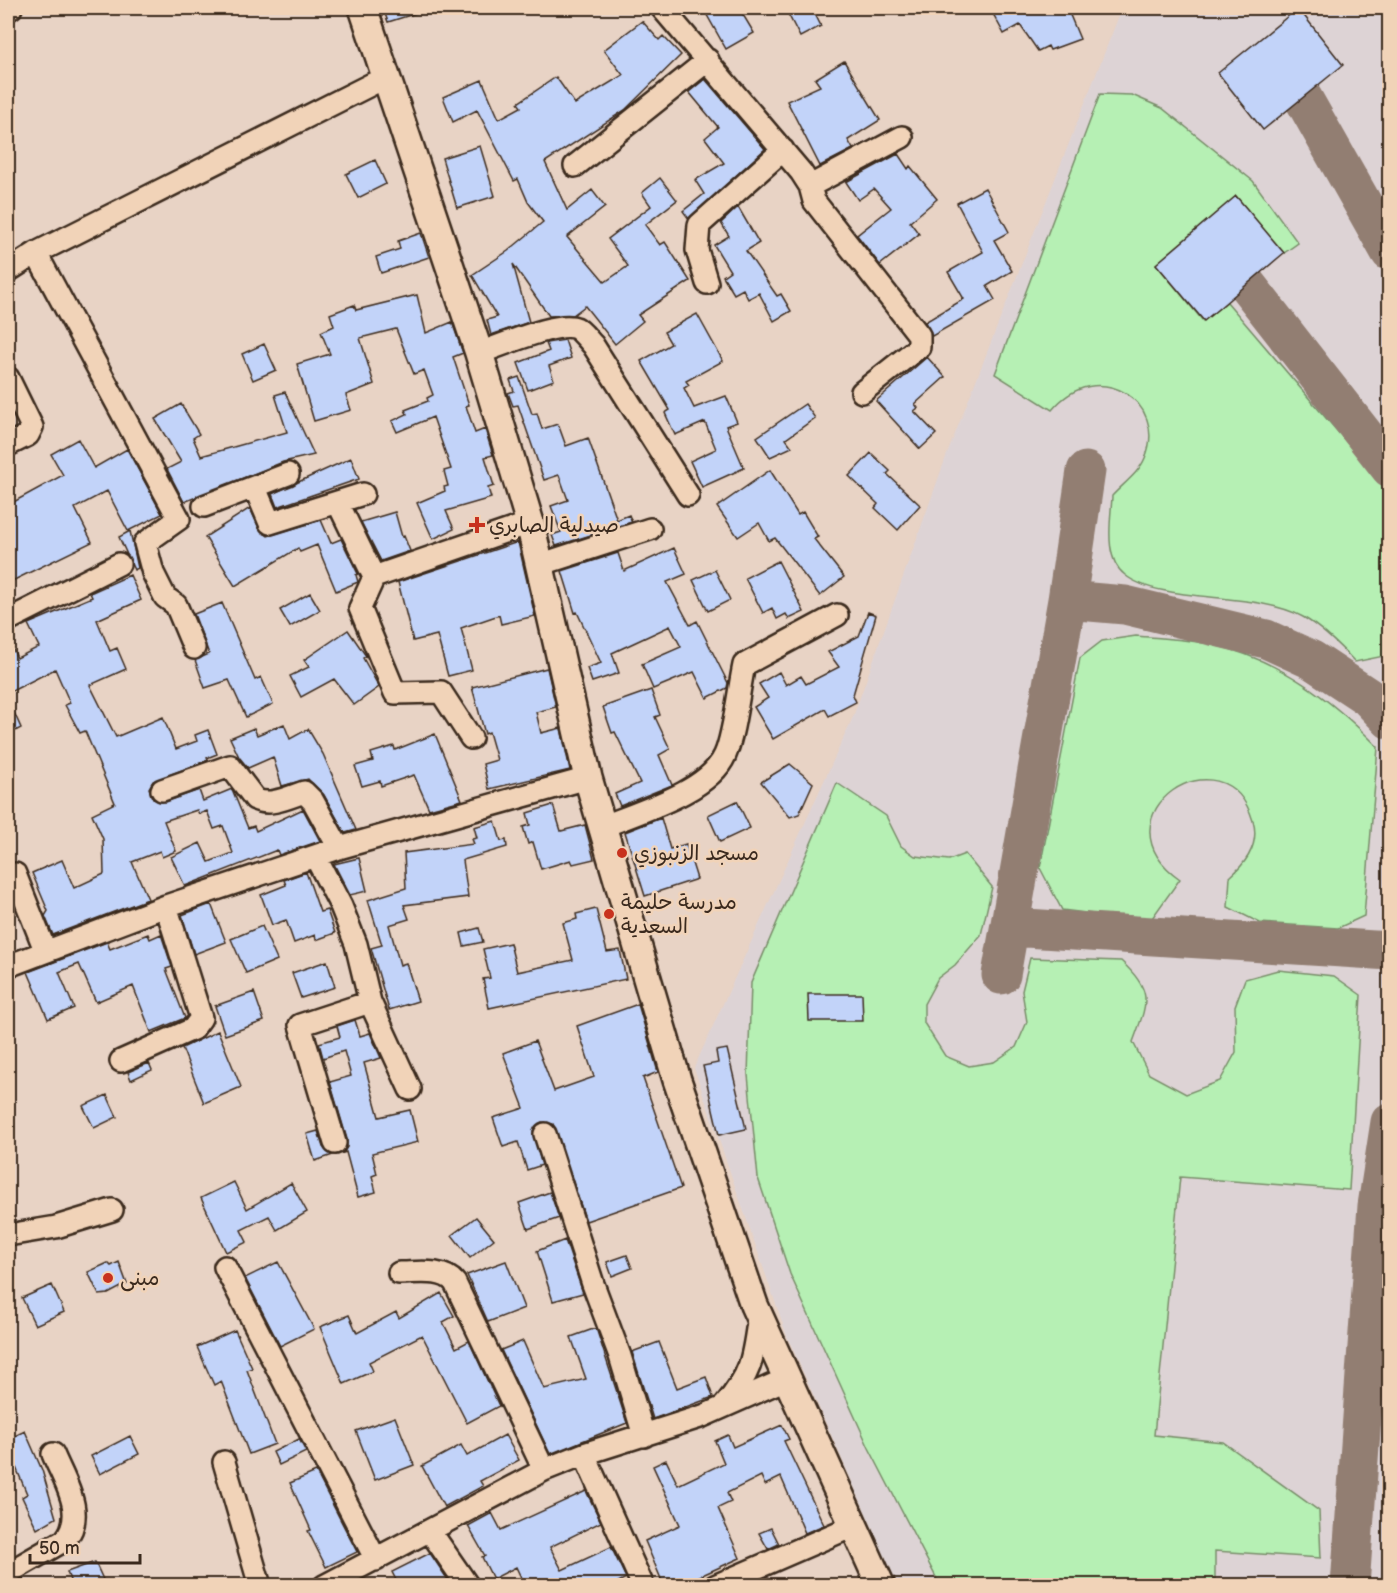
<svg xmlns="http://www.w3.org/2000/svg" width="1397" height="1593" viewBox="0 0 1397 1593" font-family="'Balsamiq Sans','Playpen Sans Arabic',sans-serif">
  <rect width="100%" height="100%" fill="#e8d3c5"/>
  <filter id="ink" filterUnits="userSpaceOnUse"><feTurbulence type="fractalNoise" baseFrequency=".0167" numOctaves="2"/><feDisplacementMap in="SourceGraphic" scale="12" xChannelSelector="R" yChannelSelector="G"/><feConvolveMatrix kernelMatrix="1 2 1 2 8 2 1 2 1" color-interpolation-filters="sRGB"/></filter>
  <g filter="url(#ink)">
    <path fill="#ddd3d5" d="M1122 8H1389V1585H898L787 1336 694 1068 853 717 946 457Z"/>
    <path fill="#b6f0b4" stroke="#788d69" stroke-width="1.5" d="M1100 94 1132 95 1162 108 1253 181 1298 243 1284 253 1236 196 1156 264 1203 321 1227 302 1389 492V655L1355 662C1340 646 1322 628 1303 617 1258 591 1160 604 1125 575 1103 558 1111 520 1112 496 1123 484 1139 473 1145 458 1169 402 1097 355 1052 410L995 374Z
      M1136 636C1162 638 1188 639 1213 645 1279 659 1332 700 1378 747L1364 916 1338 928 1260 923 1228 907 1230 877C1246 863 1260 844 1253 821 1225 726 1091 816 1180 879L1150 921 1062 910 1040 868 1080 658 1102 641Z
      M837 783 886 816 901 846 915 856 949 860 965 854 992 887 981 935 955 965 938 978 924 1004V1023L945 1056 969 1066 994 1062 1016 1047 1027 1022 1022 991 1030 958 1121 961C1155 992 1147 1003 1133 1042L1149 1074 1186 1094 1220 1081 1236 1052 1235 1006 1245 979 1278 970 1334 976 1361 995 1349 1190 1180 1177 1154 1435 1223 1442 1319 1511 1321 1558 1215 1551V1585H940L869 1448 790 1274 758 1178 748 1075 751 983Z"/>
    <g fill="none" stroke-linecap="round" stroke-linejoin="round">
      <path stroke="#927e72" stroke-width="39" d="M1303 98 1390 252
        M1247 285 1390 468
        M1067 600 1125 605 1266 639 1312 660 1368 697 1390 720
        M1010 927 1390 951
        M1001 975 1067 600 1086 471
        M1350 1586 1377 1206 1390 1122"/>
    </g>
    <path fill="#c2d3f9" stroke="#3b2a1e" stroke-width="1.5" d="M383 8H425L426 10 388 22Z
      M703 8H739L754 33 726 49Z
      M785 8H812L821 26 800 37Z
      M990 8H1067L1080 39 1050 50 1048 46 1038 51 1020 25 1004 34Z
      M1298 8 1343 65 1263 130 1218 73Z
      M642 21 659 40 663 36 681 55 625 110 545 162 567 210 592 190 605 207 567 237 605 282 628 266 608 239 651 206 642 193 660 178 677 200 645 225 660 245 665 242 690 281 638 315 643 321 615 344 585 306 573 315 549 316 513 264 529 322 491 335 487 320 497 317 472 275 508 251 543 222 528 202 518 179 514 181 477 110 453 122 443 97 482 80 499 119 521 107 518 103 556 77 575 104 623 75 604 50Z
      M844 61 880 120 848 140 853 149 820 166 787 101 820 86 815 79Z
      M705 79 765 149 689 219 683 211 704 194 695 180 724 163 705 138 718 127 689 92Z
      M480 146 495 196 457 208 442 158Z
      M898 154 908 169 910 166 937 199 910 222 919 234 880 265 857 235 891 208 874 189 858 200 846 182Z
      M375 160 386 184 358 198 346 174Z
      M985 188 1009 232 994 240 1012 271 987 286 995 300 932 336 925 322 964 299 948 272 983 252 957 203Z
      M1236 196 1284 253 1204 321 1156 264Z
      M738 207 759 243 746 251 777 296 781 294 791 311 774 321 759 293 748 299 743 289 734 294 723 276 730 271 714 245 729 236 721 223Z
      M421 233 429 257 381 273 376 257 400 249 398 241Z
      M417 295 426 333 452 322 463 353 453 357 469 405 466 406 475 433 485 429 493 455 485 457 494 486 488 488 491 498 446 511 454 529 433 539 417 503 445 491 444 487 448 486 444 471 451 469 433 417 397 432 392 421 407 414 405 410 428 401 427 398 433 395 424 370 414 374 396 329 360 338 374 384 346 395 351 410 314 421 297 364 330 354 321 332 334 326 330 314 354 305 356 310Z
      M697 314 723 361 686 381 689 385 684 388 694 408 726 396 737 422 726 426 744 468 702 487 690 461 716 449 705 422 675 435 665 413 670 410 641 361 671 344 664 332Z
      M565 340 571 358 549 366 554 380 528 390 518 363 549 351 546 343Z
      M264 344 276 370 253 380 242 354Z
      M927 357 945 377 915 404 918 408 914 411 936 434 920 449 876 401Z
      M519 377 532 414 537 413 542 429 558 424 566 446 588 438 617 520 629 515 632 522 556 546 552 535 561 532 551 506 568 500 559 475 544 480 518 405 513 406 508 393 514 391 510 380Z
      M285 392 314 455 283 462 184 502 167 469 181 462 155 419 181 404 199 434 193 438 201 456 287 432 275 395Z
      M805 404 815 418 786 439 792 447 770 457 757 437Z
      M78 439 94 468 127 449 162 514 128 531 107 491 75 508 92 542 8 583V505L63 475 51 454Z
      M871 453 890 471 887 474 920 505 898 530 875 508 878 504 849 476Z
      M351 458 359 479 277 507 272 494Z
      M770 470 798 515 803 512 818 537 814 539 844 577 820 596 775 538 769 541 759 523 738 537 717 507Z
      M250 508 259 528 268 536 321 520 331 543 341 539 358 574 356 575 358 582 336 591 317 545 300 552 298 548 235 586 205 537Z
      M395 512 402 537 404 536 410 551 381 561 361 522Z
      M130 531 138 568 134 570 119 537Z
      M518 542 535 616 501 624 499 615 461 628 472 670 448 676 437 635 413 641 398 582Z
      M674 548 686 574 667 582 690 625 697 621 728 683 727 688 707 698 694 672 653 689 642 664 681 647 670 626 612 653 619 673 592 682 587 668 601 663 577 612 575 613 562 571 618 553 624 571Z
      M778 561 804 612 789 619 786 614 777 619 772 608 763 613 745 578Z
      M715 570 730 600 708 611 693 580Z
      M130 575 141 600 97 620 110 651 117 648 126 669 90 685 116 737 163 717 176 749 197 741 195 735 208 730 217 754 207 758 208 760 153 781 149 788 153 799 166 802 199 790 203 801 232 789 248 828 254 826 256 831 303 809 320 841 279 855 277 850 185 886 171 857 200 843 209 862 233 853 223 826 214 829 207 811 199 814 197 810 164 821 176 851 162 857 160 851 132 862 148 899 53 935 45 916 48 911 32 873 62 860 74 888 104 874 103 839 92 814 115 803 85 731 80 733 65 705 70 703 55 669 8 693V639L17 658 39 647 28 624 92 597 90 593Z
      M310 593 320 610 290 627 280 610Z
      M222 603 255 680 261 677 273 704 246 717 229 680 205 688 195 660 209 654 194 614Z
      M868 612 876 615 853 695 856 702 829 716 825 709 773 739 754 707 768 698 759 684 779 672 786 685 801 676 806 684 839 667 828 652 859 636Z
      M348 630 366 656 363 658 379 687 354 705 334 679 301 697 290 676 309 667 304 660Z
      M547 668 556 707 536 712 541 733 561 728 570 770 489 789 483 764 497 760 489 732 485 734 472 687Z
      M651 690 660 715 655 717 670 749 659 755 672 785 620 806 615 794 640 783 615 732 612 733 603 707Z
      M8 699 21 728 8 735Z
      M284 724 290 739 308 729 323 754 356 830 345 833 324 795 308 779 282 786 273 757 248 768 239 757 230 738 254 728 257 735Z
      M435 734 462 800 429 809 414 775 381 786 380 781 362 786 355 766 373 761 371 753 394 746 395 750Z
      M790 764 813 783 799 814 790 817 761 782Z
      M737 801 750 828 720 842 708 815Z
      M553 805 561 831 585 825 594 859 573 864 571 860 541 869 533 842 528 844 523 827 530 825 527 813Z
      M661 818 670 849 686 844 697 879 645 896 625 832Z
      M495 821 501 841 506 840 507 847 463 860 468 897 404 905 409 919 389 925 400 965 406 963 418 1001 389 1010 371 948 382 945 368 900 406 888 404 853 474 844 472 839 477 838 474 827Z
      M359 858 367 891 350 895 334 864Z
      M306 872 320 912 327 910 335 933 316 940 315 935 294 943 286 920 272 925 261 895 286 885 284 880Z
      M211 904 226 942 194 954 182 915Z
      M596 909 607 952 620 950 626 979 489 1008 483 979 490 978 483 949 510 943 517 972 573 960 563 923 577 919 576 914Z
      M262 926 277 960 246 973 231 939Z
      M479 928 483 942 464 946 461 933Z
      M148 934 150 939 161 934 172 967 166 969 185 1018 151 1032 133 986 96 1002 79 964 59 972 74 1008 48 1019 28 972 107 942 110 949Z
      M327 961 335 987 301 998 292 973Z
      M254 992 264 1021 225 1035 215 1006Z
      M808 994H862L863 1021H809Z
      M638 1004 658 1072 643 1078 681 1188 586 1221 553 1124 542 1122 533 1131 542 1165 527 1170 518 1142 503 1147 493 1118 524 1108 503 1053 535 1041 554 1091 594 1077 577 1026Z
      M355 1020 360 1036 370 1033 381 1058 364 1063 379 1117 410 1110 418 1142 372 1153 377 1174 372 1176 376 1192 358 1197 346 1152 343 1153 347 1147V1139L330 1082 351 1076 344 1051 323 1058 319 1043 340 1037 337 1026Z
      M218 1031 241 1087 204 1103 182 1048Z
      M727 1049 746 1129 719 1135 703 1066 718 1063 716 1051Z
      M149 1063 152 1070 131 1080 128 1072Z
      M107 1095 117 1117 94 1128 83 1106Z
      M318 1131 323 1147 333 1155 315 1161 307 1134Z
      M234 1182 247 1209 291 1183 307 1212 277 1230 269 1216 241 1230 247 1242 226 1252 201 1198Z
      M550 1192 559 1218 528 1229 519 1203Z
      M476 1217 494 1239 470 1258 452 1235Z
      M565 1240 583 1293 553 1301 537 1251Z
      M627 1255 632 1268 612 1276 607 1262Z
      M506 1261 524 1308 488 1322 467 1275Z
      M119 1262 127 1284 108 1294 99 1295 88 1272 108 1263 111 1266Z
      M278 1262 314 1329 280 1346 245 1278Z
      M52 1285 64 1312 35 1325 22 1298Z
      M441 1293 454 1316 443 1322 456 1348 469 1341 499 1406 467 1423 422 1335 369 1362 373 1371 344 1384 320 1327 349 1315 357 1333 396 1312 399 1318Z
      M596 1328 627 1423 550 1454 501 1350 523 1341 544 1389 586 1379 571 1337Z
      M235 1330 252 1368 247 1370 275 1444 249 1454 221 1381 214 1385 197 1347Z
      M659 1342 677 1388 706 1377 713 1397 653 1419 632 1352Z
      M395 1417 414 1465 375 1480 356 1431Z
      M782 1425 789 1439 784 1441 824 1525 805 1533 781 1477 765 1485 761 1476 727 1493 731 1502 718 1508 740 1558 678 1586H664L645 1541 680 1525 653 1466 666 1460 678 1485 724 1463 715 1441 728 1435 733 1447Z
      M25 1431 42 1470 56 1518 37 1529 22 1497 27 1494 8 1448V1439Z
      M505 1435 519 1460 480 1481 483 1486 444 1507 422 1466 461 1445 467 1456Z
      M130 1436 139 1454 100 1474 91 1456Z
      M299 1439 306 1452 279 1465 273 1452Z
      M316 1472 357 1552 326 1567 308 1531 311 1530 290 1483Z
      M586 1491 601 1522 550 1547 562 1570 611 1547 626 1578 611 1586H525L516 1567 493 1579 482 1557 485 1556 468 1526 492 1513 501 1530Z
      M771 1528 779 1544 768 1549 759 1533Z
      M430 1553 452 1586H418L416 1581 407 1586H399L392 1572Z
      M95 1562 106 1586H72L67 1572Z"/>
    <g fill="none" stroke-linecap="round" stroke-linejoin="round">
      <defs>
        <path id="minor" d="M662 8 801 172 810 186 814 201 919 335V347L862 392
          M8 10 11 8
          M575 166 708 60
          M810 186 902 137
          M36 253 179 519 145 543 153 573 165 597 176 605 194 648
          M8 271 36 253 386 77
          M707 283 697 250 699 225 783 150
          M479 353C499 347 558 320 576 328 582 331 588 340 593 345L688 495
          M8 378 32 427 28 435 8 445
          M255 488 270 523 363 494
          M338 503 374 577
          M204 506 288 474
          M539 565 650 529
          M8 620 119 564
          M471 738 441 692 395 693 360 608 374 577 530 523
          M162 790 230 766 255 799C269 807 289 797 304 792L313 801 339 848
          M602 827C638 812 709 792 725 755 734 735 739 688 744 665L837 615
          M315 856 341 906 356 944 370 1002 410 1089
          M15 874 45 950
          M8 966 166 906 339 848 588 778
          M121 1061 193 1029 201 1018 166 906
          M545 1134 593 1284 620 1356 644 1436
          M335 1143 300 1025 370 1002
          M8 1235 56 1227 112 1210
          M225 1267 376 1560
          M399 1273C416 1273 444 1268 455 1283L544 1470
          M725 1405C753 1371 753 1357 759 1315
          M584 1454 643 1586
          M224 1462 260 1586
          M430 1531 468 1586
          M8 1573 65 1540C87 1514 64 1481 53 1454
          M324 1586 544 1470 584 1454 703 1416 786 1379
          M715 1586 853 1526"/>
        <path id="major" d="M363 8 479 353 530 523 588 778 677 1080 754 1305 881 1586"/>
      </defs>
      <use href="#minor" stroke="#3b2a1e" stroke-width="26"/>
      <use href="#major" stroke="#3b2a1e" stroke-width="32"/>
      <use href="#minor" stroke="#f1d3b8" stroke-width="21"/>
      <use href="#major" stroke="#f1d3b8" stroke-width="27"/>
    </g>
  </g>
  <g fill="#c8321e" stroke="#f1d3b8" stroke-width="2">
    <path d="M474 516h6v6h6v6h-6v6h-6v-6h-6v-6h6z"/>
    <circle cx="622" cy="853" r="6"/>
    <circle cx="609" cy="914" r="6"/>
    <circle cx="108" cy="1278" r="6"/>
  </g>
  <g text-anchor="middle" dominant-baseline="central" stroke-width="5" stroke-linejoin="round" paint-order="stroke">
    <g font-size="21" fill="#3b2a1e" stroke="#f1d3b8" text-anchor="start">
      <text x="489" y="525">صيدلية الصابري</text>
      <text x="634" y="853">مسجد الزنبوزي</text>
      <text x="621" y="902">مدرسة حليمة<tspan x="621" dy="24">السعدية</tspan></text>
      <text x="120" y="1278">مبنى</text>
    </g>
  </g>
  <rect width="1397" height="1593" fill="none" stroke="#f1d3b8" stroke-width="30"/>
  <rect x="15" y="15" width="1367" height="1563" fill="none" stroke="#3b2a1e" stroke-width="2" filter="url(#ink)"/>
  <path d="M30 1554v9h110v-9" fill="none" stroke="#3b2a1e" stroke-width="3"/>
  <text x="39" y="1554" font-size="18" fill="#3b2a1e" stroke="#f1d3b8" stroke-width="4.5" paint-order="stroke">50 m</text>
</svg>
